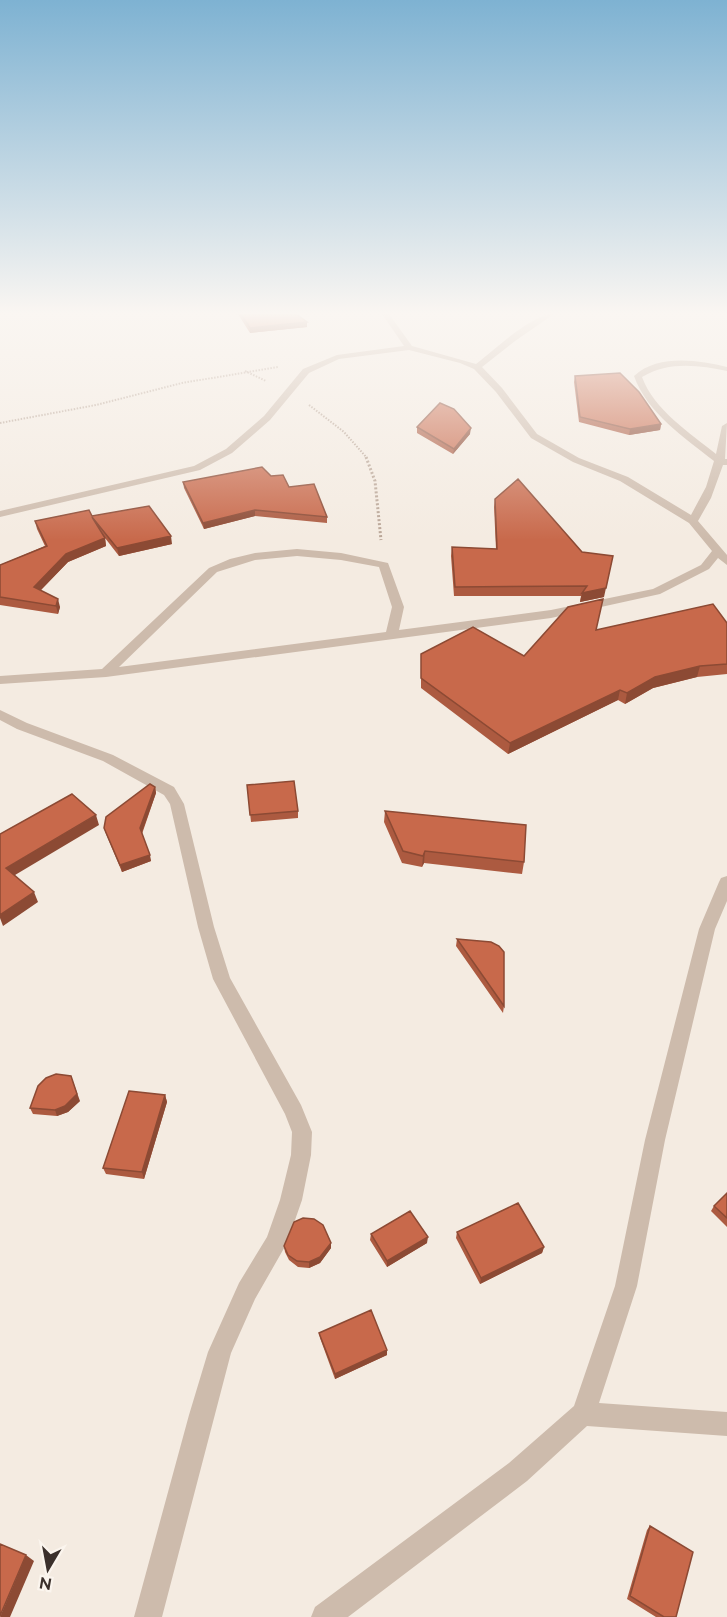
<svg xmlns="http://www.w3.org/2000/svg" width="727" height="1617" viewBox="0 0 727 1617" font-family="Raleway,sans-serif">
  <rect width="100%" height="100%" fill="#f4ebe1"/>
  <g fill="none" stroke-linecap="round" stroke-linejoin="round">
    <path stroke="#b9a596" stroke-width="2" stroke-dasharray="1.5 1.5" stroke-linecap="butt" d="M245 371 266 381
      M309 405 344 432 367 458
      M0 423 96 405 182 383 278 367"/>
    <path stroke="#b9a596" stroke-width="3" stroke-dasharray="2 2" stroke-linecap="butt" d="M366 457 375 481 381 540"/>
    <path fill="#cdbbac" fill-rule="evenodd" d="M382 314H389L412 346 476 364C494 350 532 314 554 314L515 341 482 367 502 388 537 434 579 458 628 477 691 515 706 487 714 461C685 438 647 413 634 376 658 354 698 360 727 367V371C699 365 668 361 642 377 654 410 690 433 716 454L722 426 727 423 725 459H727V465H723L711 498 698 521 727 555V565L718 558 709 569 660 594 551 618 106 677 0 684V676L102 669 209 568 230 559 255 553 297 549 341 553 388 563 404 607 399 630 551 610 653 589 701 565 712 551 689 523 620 481 573 462 531 438 496 392 474 369 460 363 409 350 339 359 309 373 270 420 232 453 200 470 0 517V511L194 466 226 449 264 416 303 369 337 355 404 346ZM297 556 341 560 379 567 392 607 386 632 119 667 217 572 255 560Z
      M0 710 27 723 113 755 174 787 184 804 214 927 230 978 301 1105 312 1132 311 1155 302 1200 287 1243 255 1299 231 1353 162 1617H134L189 1415 208 1352 239 1283 267 1237 280 1200 291 1155 292 1132 285 1114 213 979 198 927 170 804 164 795 103 761 17 729 0 720Z
      M727 876V901L715 929 665 1140 637 1286 599 1403 727 1412V1436L587 1426 527 1481 348 1617H311L315 1607 509 1463 574 1406 615 1286 645 1140 699 929 719 882 721 878Z"/>
  </g>
  <path fill="#ac5a40" d="M238 314H296L307 322V327L250 333Z
    M575 376 661 424 660 430 629 435 579 422 574 382Z
    M417 427 470 434 453 454 417 433Z
    M271 476 327 517V523L255 516 204 529 184 488 183 482Z
    M495 499 604 597 580 602 581 596H454L451 556 452 547 496 549 494 507Z
    M92 516 172 544 119 556 105 538 106 546 68 562 41 590 60 607 58 614 0 605V565L45 546 37 529 35 521Z
    M727 623V674L697 677 653 688 625 704 618 700 508 754 421 688V654L524 656 596 630Z
    M247 785 298 811V818L251 822Z
    M155 787 156 793 142 834 151 861 122 872 106 834 104 828Z
    M385 811 524 862 522 874 424 863 422 867 402 863 384 822Z
    M457 939 504 1006 503 1013 456 946Z
    M165 1095 167 1102 144 1179 106 1174 103 1168Z
    M80 1101 68 1112 57 1116 33 1114 30 1108Z
    M727 1193V1227L711 1211 714 1206Z
    M457 1232 544 1247 542 1253 480 1284 456 1238Z
    M371 1234 427 1243 387 1267 370 1240Z
    M284 1246 331 1248 320 1263 309 1268 298 1267 289 1260 285 1252Z
    M319 1333 387 1355 335 1379 320 1338Z
    M650 1526 676 1617H656L627 1599 647 1530Z"/>
  <path fill="#8c4a34" d="M307 322V327L250 333V328Z
    M661 424 660 430 629 435 630 429Z
    M471 428 470 434 453 454 454 449Z
    M255 510V516L204 529 203 523Z
    M171 536 172 544 119 556 117 548Z
    M105 538 106 546 68 562 36 595 34 587 66 554Z
    M613 556 604 597 580 602 582 593Z
    M58 599 60 607 58 614 56 606Z
    M700 666 697 677 653 688 625 704 627 693 655 677Z
    M620 690 618 700 508 754 510 743Z
    M155 787 156 793 141 835 140 828Z
    M96 815 99 825 10 878 6 868Z
    M425 851 424 863 422 867 423 856Z
    M150 855 151 861 122 872 120 865Z
    M34 892 38 902 3 926 0 918V915Z
    M71 1076 80 1101 68 1112 57 1116 55 1110Z
    M165 1095 167 1102 144 1179 142 1172Z
    M428 1237 427 1243 387 1267V1261Z
    M331 1243V1248L320 1263 309 1268V1262Z
    M544 1247 542 1253 480 1284 481 1278Z
    M387 1350V1355L335 1379V1374Z
    M26 1555 34 1561 10 1617H0Z"/>
  <path fill="#c8694b" stroke="#8c4a34" stroke-width="1.5" d="M241 314H296L307 322 250 328Z
    M620 373 639 392 661 424 630 429 580 417 575 376Z
    M440 403 454 409 471 428 454 449 417 427Z
    M262 467 271 476 283 475 289 487 314 484 327 517 255 510 203 523 183 482Z
    M518 479 582 552 613 556 606 588 582 593 587 586 455 587 452 547 497 549 495 499Z
    M149 506 171 536 117 548 92 517 105 538 66 554 34 587 58 599 56 606 0 597V565L47 546 35 521 89 510 92 516Z
    M603 599 596 630 713 604 727 623V664L700 666 655 677 627 693 620 690 510 743 421 678V654L473 627 524 656 568 607Z
    M294 781 298 811 250 815 247 785Z
    M150 784 155 787 140 828 150 855 120 865 104 828 106 817Z
    M72 794 96 815 6 868 34 892 0 915V834Z
    M385 811 526 825 524 862 425 851 423 856 403 851Z
    M457 939 491 942 499 946 504 952V1006Z
    M56 1074 71 1076 77 1094 65 1106 55 1110 30 1108 38 1086 46 1078Z
    M129 1091 165 1095 142 1172 103 1168Z
    M727 1193V1218L714 1206Z
    M518 1203 544 1247 481 1278 457 1232Z
    M410 1211 428 1237 387 1261 371 1234Z
    M303 1218 314 1219 323 1225 331 1243 320 1257 309 1262 297 1261 288 1255 284 1246 294 1222Z
    M371 1310 387 1350 335 1374 319 1333Z
    M650 1526 693 1552 676 1617H664L630 1596Z
    M0 1544 26 1555 0 1616Z"/>
  <linearGradient id="sky" x2="0" y2="1"><stop stop-color="#7eb2d2"/><stop offset="0.58" stop-color="#faf6f2"/><stop offset="1" stop-color="#faf6f2" stop-opacity="0"/></linearGradient>
  <rect width="727" height="540" fill="url(#sky)"/>
  <g transform="translate(48 1569) rotate(190)" stroke="#fbf5ee" stroke-width="4.5" paint-order="stroke">
  <path d="M0-4.5L10 22L0 15L-10 22Z" fill="#3b302b"/>
  <text y="-9" font-size="16" font-weight="bold" text-anchor="middle" fill="#3b302b">N</text>
  </g>
</svg>
